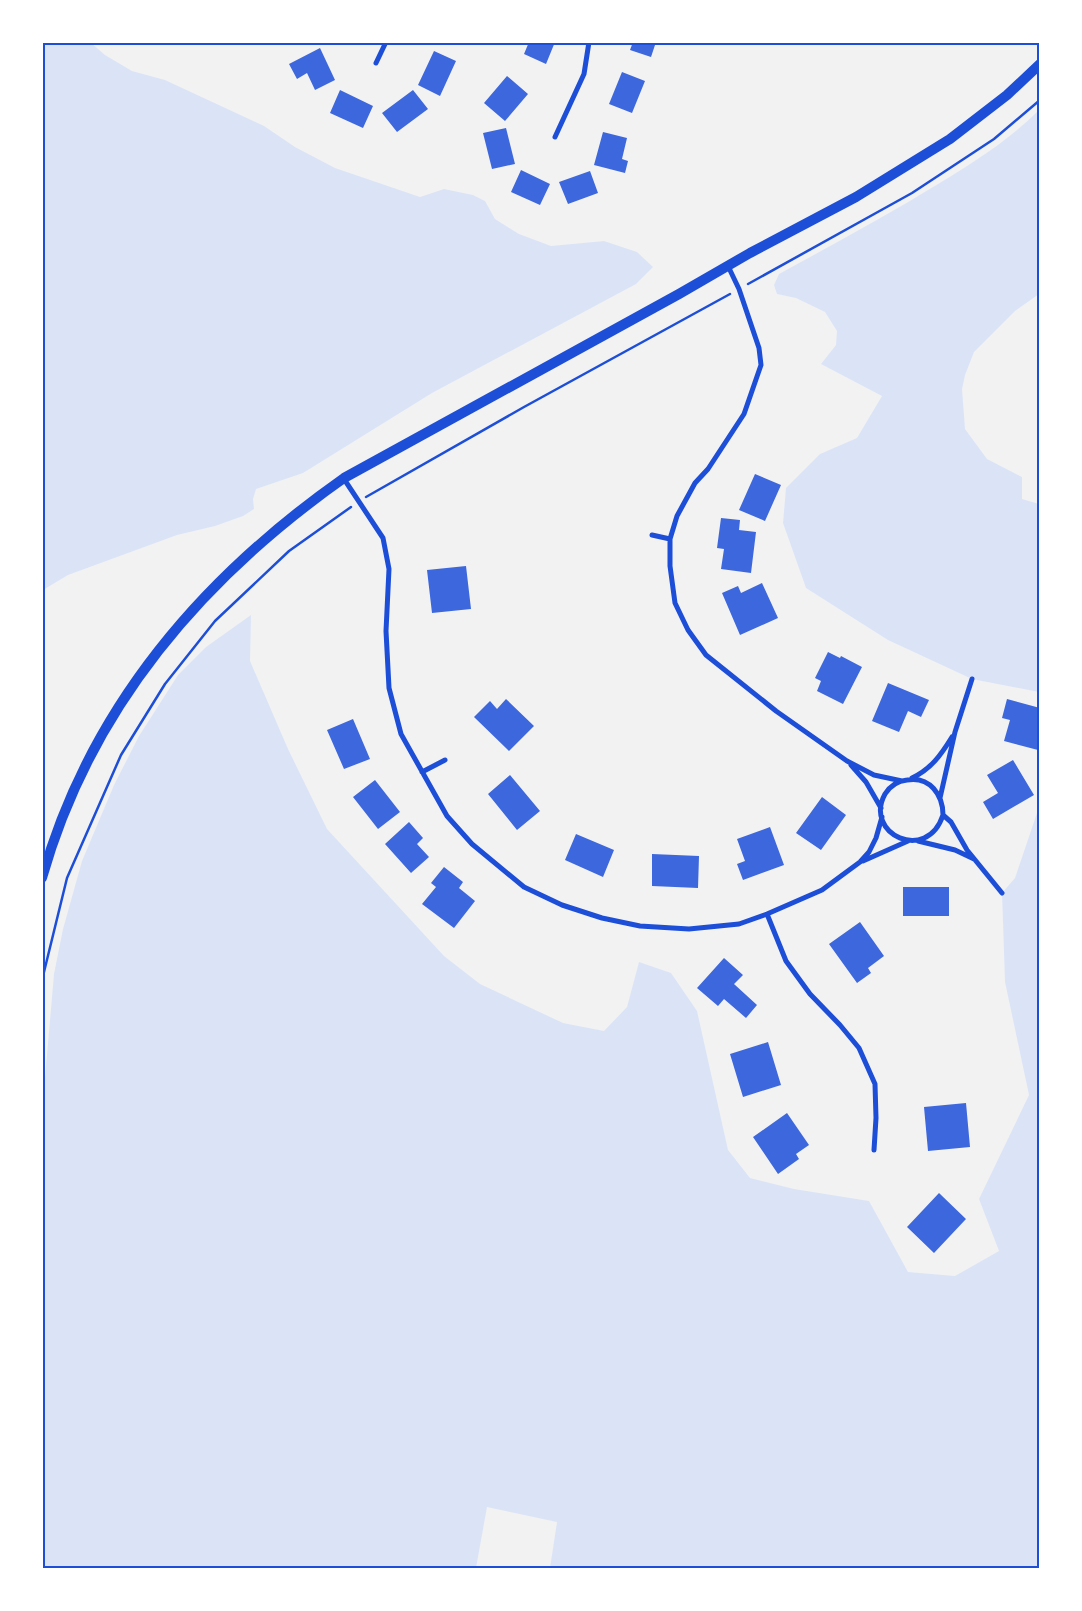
<svg xmlns="http://www.w3.org/2000/svg" width="1082" height="1611" viewBox="0 0 1082 1611" font-family="Georgia,serif">
  <rect width="100%" height="100%" fill="#f2f2f2"/>
  <path fill="#dbe4f7" d="M43 42 91 43 105 55 132 71 165 80 264 126 295 147 335 168 420 197 444 189 473 195 485 201 495 219 519 234 551 246 604 241 637 252 653 267 636 284 432 393 303 473 256 489 253 499 254 509 243 516 215 526 177 535 68 575 43 590Z
    M1039 110V294L1015 311 974 352 965 375 962 389 965 429 987 459 1022 477V499L1039 504V692L972 679 888 640 806 588 783 523 786 488 820 454 857 438 882 396 821 364 836 345 837 331 825 312 796 298 777 294 774 285 779 274C832 245 886 216 938 184 974 162 1009 140 1039 110Z
    M251 615 250 661 288 749 327 829 444 956 480 984 563 1023 604 1031 627 1007 639 962 671 973 697 1011 728 1150 750 1178 794 1189 869 1201 908 1272 955 1276 999 1251 979 1199 1029 1095 1005 982 1002 893 1015 878 1039 807V1568H550L557 1522 487 1507 476 1568H43L42 1112 54 974 63 929 82 861 114 785 139 736 178 675 206 647Z"/>
  <path fill="#3d67dc" d="M529 42H555L546 64 524 54Z
    M633 42H656L651 57 630 50Z
    M320 48 335 80 315 90 307 73 297 79 289 64Z
    M434 51 456 61 440 96 418 85Z
    M622 72 645 81 632 113 609 104Z
    M507 76 528 94 505 121 484 103Z
    M340 90 373 106 363 128 330 113Z
    M413 90 428 109 397 132 382 113Z
    M506 128 515 164 492 169 483 133Z
    M603 132 627 138 622 159 628 161 625 173 594 165Z
    M521 170 550 184 540 205 511 192Z
    M590 171 598 193 568 204 559 182Z
    M755 474 781 485 765 521 739 510Z
    M721 518 740 520 739 530 756 532 751 573 721 569 724 549 717 548Z
    M466 566 471 609 432 613 427 570Z
    M762 583 778 618 740 635 722 593 738 586 741 593Z
    M828 652 840 658 841 656 862 667 843 704 817 691 821 681 815 678Z
    M888 683 929 700 921 717 908 711 899 732 872 721Z
    M506 699 534 726 509 751 474 717 490 701 497 709Z
    M1007 699 1040 708 1038 750 1004 741 1010 720 1002 718Z
    M353 719 370 759 344 769 327 730Z
    M1013 760 1034 795 993 819 983 802 998 793 987 775Z
    M510 775 540 811 517 830 488 794Z
    M375 780 400 812 378 829 353 797Z
    M822 797 846 815 821 850 796 833Z
    M409 822 423 838 417 844 429 857 411 873 385 844Z
    M770 827 784 865 743 880 737 864 745 861 737 839Z
    M576 834 614 850 603 877 565 860Z
    M652 854 699 856 698 888 652 886Z
    M444 867 463 882 459 888 475 901 454 928 422 904 436 887 431 883Z
    M903 887H949V916H903Z
    M860 922 884 956 868 968 871 973 857 983 829 944Z
    M724 958 743 975 734 984 757 1005 746 1018 724 999 718 1006 697 988Z
    M768 1042 781 1085 743 1097 730 1054Z
    M966 1103 970 1147 928 1151 924 1107Z
    M787 1113 809 1145 796 1154 799 1159 778 1174 753 1137Z
    M939 1193 966 1219 934 1253 907 1227Z"/>
  <g fill="none" stroke-linecap="round" stroke-linejoin="round">
    <path stroke="#1d4ed8" stroke-width="2.5" d="M748 284 912 193 994 139 1040 100
      M366 497 524 407 730 294
      M42 988 43 976 67 878 121 755 165 684 215 621 289 551 351 507"/>
    <path stroke="#1d4ed8" stroke-width="5" d="M376 63 386 42
      M555 137 584 74 589 42
      M728 266 739 289 759 348 761 365 744 414 708 469 695 483 677 516 670 539V566L675 603 688 630 706 655 776 711 847 761 874 775 902 781
      M344 479 383 538 389 569 386 631 389 688 401 734 447 816 472 844 524 887 562 905 602 918 640 926 689 929 739 924 767 914 822 890 860 862 869 852 876 838 882 817
      M652 535 670 539
      M851 765 866 782 881 808
      M422 772 445 760
      M912 778C931 769 941 755 952 737
      M940 798 955 732 972 679
      M943 815C927 864 863 834 885 794 890 786 898 781 907 780 930 776 943 795 943 815L951 822 967 850 1002 893
      M918 841 955 850 974 859
      M863 861 908 841
      M767 914 786 961 810 994 840 1025 859 1048 875 1084 876 1118 874 1150"/>
    <path stroke="#1d4ed8" stroke-width="10" d="M42 878C90 708 202 578 344 478L679 294 750 253 856 197 950 139 1007 95 1040 64"/>
  </g>
  <rect width="1082" height="1611" fill="none" stroke="#ffffff" stroke-width="88"/>
  <rect x="44" y="44" width="994" height="1523" fill="none" stroke="#1d4ed8" stroke-width="2"/>
</svg>
